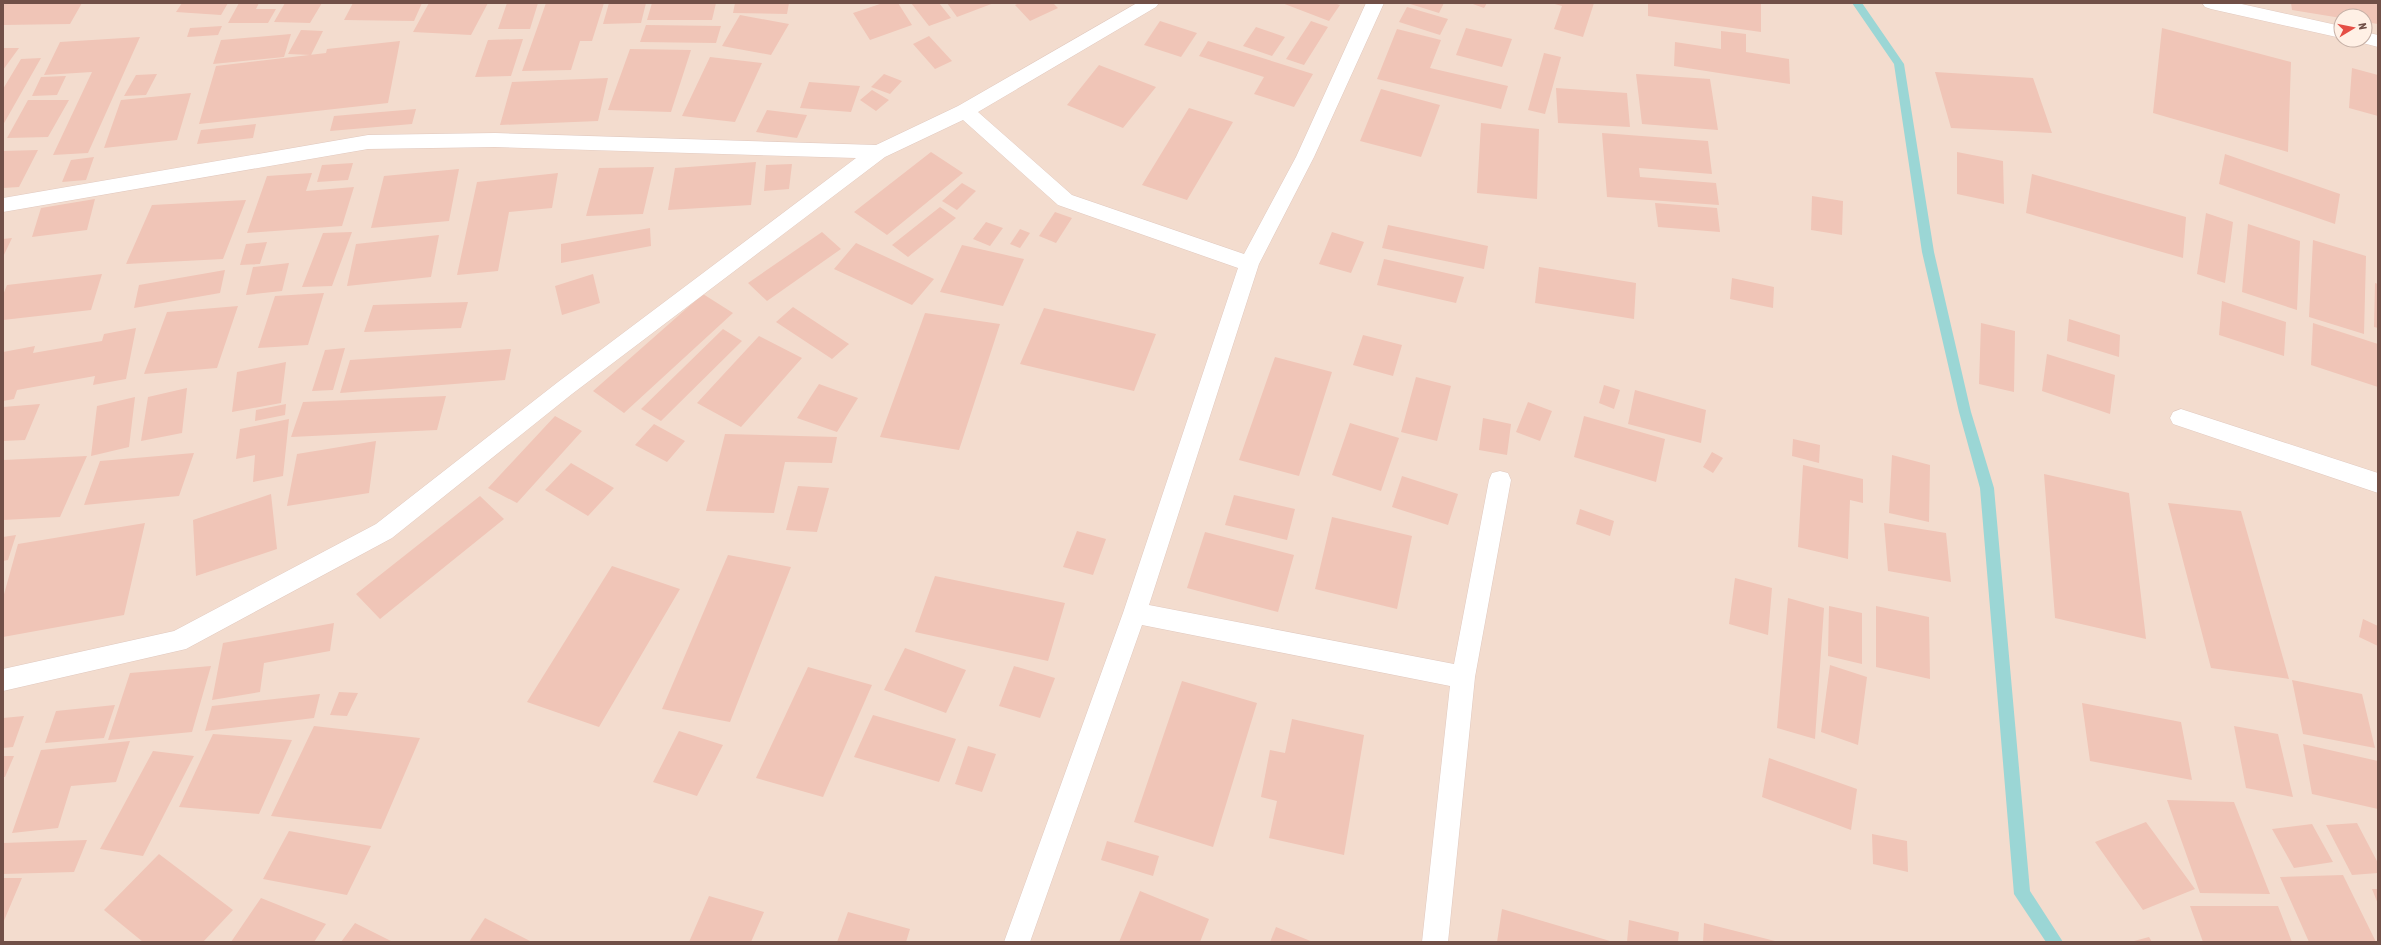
<svg xmlns="http://www.w3.org/2000/svg" width="2381" height="945" viewBox="0 0 2381 945" font-family="'Asap Condensed',sans-serif">
  <rect width="100%" height="100%" fill="#fcecdf"/>
  <path fill="#f3dcce" fill-rule="evenodd" d="M3 3H2378V942H3ZM2341 16H2365V40H2341Z"/>
  <g fill="none" stroke-linecap="round" stroke-linejoin="round">
    <path fill="#9bd6d5" fill-rule="evenodd" d="M1852 3H1862L1904 64 1934 252 1971 412 1994 488 2030 891 2063 942H2046L2014 894 1980 488 1959 412 1922 252 1894 64Z"/>
  </g>
  <path fill="#f0c5b7" d="M3 3H82L70 24 3 25Z
    M182 3H228L221 15 176 12Z
    M239 3H259L256 9H276L268 23H228Z
    M285 3H322L310 23 274 22Z
    M353 3H422L414 21 344 20Z
    M429 3H488L471 35 413 32Z
    M507 3H538L530 29H498Z
    M546 3H604L592 41H580L571 70 522 71Z
    M609 3H646L641 23 603 24Z
    M652 3H716L712 20H647Z
    M735 3H789L787 14 733 13Z
    M883 3H898L912 25 870 40 853 13Z
    M911 3H939L951 18 929 26Z
    M947 3H994L957 17Z
    M1019 3H1053L1058 8 1030 21 1015 5Z
    M1282 3H1334L1340 5 1329 21Z
    M1407 3H1444L1439 13Z
    M1470 3H1487L1484 8Z
    M1551 3H1594L1583 37 1554 29 1562 6Z
    M1648 3H1761V32L1648 16Z
    M2291 3H2378V24L2365 22V16H2341V18L2292 10Z
    M1407 7 1448 19 1440 35 1399 22Z
    M740 15 789 24 771 55 722 46Z
    M1160 21 1197 33 1181 57 1144 45Z
    M1311 21 1328 27 1304 65 1286 59Z
    M646 25 721 26 716 43 640 42Z
    M222 26 218 35 187 37 190 28Z
    M1256 27 1285 37 1272 56 1243 46Z
    M1466 28 1512 39 1502 67 1456 55Z
    M2162 28 2291 62 2288 152 2153 113Z
    M1397 29 1441 40 1430 68 1508 86 1501 109 1377 79Z
    M301 30 323 31 311 55 288 54Z
    M1721 31 1746 34V52L1789 59 1790 84 1674 66 1675 42 1721 49Z
    M291 34 284 57 213 64 221 40Z
    M929 36 952 61 935 69 913 44Z
    M140 37 88 153 53 155 92 72 44 75 60 42Z
    M523 39 511 76 475 77 488 40Z
    M400 41 388 103 199 124 216 66 326 53 327 49Z
    M1208 41 1313 74 1294 107 1254 94 1264 77 1199 56Z
    M3 48H19L3 70Z
    M630 49 691 50 671 112 608 110Z
    M1544 53 1561 57 1545 114 1528 110Z
    M710 57 762 63 735 122 682 116Z
    M41 58 3 125V89L21 59Z
    M1099 65 1156 87 1123 128 1067 105Z
    M2352 68 2378 75V116L2349 108Z
    M1935 72 2033 78 2052 133 1951 128Z
    M157 74 146 95 124 96 136 75Z
    M884 74 902 81 890 94 871 87Z
    M1636 74 1710 79 1718 130 1642 124Z
    M66 76 57 95 32 96 41 77Z
    M608 78 598 121 500 125 512 82Z
    M809 82 860 86 851 112 800 108Z
    M1556 88 1627 93 1630 127 1558 123Z
    M1381 89 1440 105 1421 157 1360 141Z
    M872 90 889 100 876 111 860 100Z
    M191 93 177 140 104 148 121 100Z
    M28 100H69L48 137 7 138Z
    M1189 108 1233 122 1187 200 1142 185Z
    M416 109 412 124 330 131 334 116Z
    M767 110 807 115 797 138 756 132Z
    M1481 123 1539 129 1537 199 1477 193Z
    M256 124 253 138 197 144 201 130Z
    M1602 133 1708 141 1712 174 1639 168 1640 177 1716 183 1719 205 1607 197Z
    M38 150 19 187 3 188V151Z
    M931 152 963 173 887 235 854 212Z
    M1957 152 2003 161 2004 204 1957 194Z
    M2225 154 2340 194 2335 224 2219 184Z
    M94 157 86 180 62 182 71 160Z
    M756 162 751 205 668 210 675 168Z
    M353 163 348 180 317 182 322 165Z
    M792 164 789 189 764 191 766 165Z
    M654 167 643 214 586 216 599 168Z
    M459 169 449 221 371 228 384 176Z
    M312 173 306 191 354 187 342 226 247 233 267 176Z
    M558 173 552 208 509 212 498 271 457 275 477 182Z
    M2032 174 2186 217 2183 258 2026 213Z
    M962 183 976 191 957 210 942 201Z
    M1812 196 1843 201 1842 235 1811 230Z
    M95 199 87 230 32 237 41 208Z
    M246 200 223 259 126 264 152 205Z
    M1655 203 1717 208 1720 232 1658 227Z
    M940 207 956 218 908 257 892 245Z
    M1055 212 1072 218 1056 243 1039 236Z
    M2206 213 2233 222 2225 283 2197 274Z
    M986 222 1003 228 990 246 973 239Z
    M2248 224 2300 241 2297 310 2242 292Z
    M1388 225 1488 246 1484 269 1382 248Z
    M650 228 651 246 561 263V244Z
    M1020 229 1030 233 1020 248 1010 244Z
    M352 232 332 286 302 287 323 233Z
    M822 232 841 249 767 301 748 283Z
    M1332 232 1364 242 1351 273 1319 264Z
    M439 235 431 277 347 286 356 244Z
    M12 238 3 257V239Z
    M2313 240 2366 256 2364 334 2309 317Z
    M267 242 260 264 240 265 246 244Z
    M856 243 934 279 912 305 834 269Z
    M962 245 1024 259 1003 306 940 292Z
    M1384 259 1464 277 1456 303 1377 285Z
    M289 263 282 291 246 295 253 267Z
    M1539 267 1636 283 1634 319 1535 303Z
    M225 270 220 293 134 308 139 285Z
    M102 274 91 310 3 320V295L7 285Z
    M593 274 600 303 562 315 555 286Z
    M1732 278 1774 287 1773 308 1730 299Z
    M2375 283 2378 284V328L2374 327Z
    M324 293 308 345 258 348 275 296Z
    M703 294 733 313 624 413 593 391Z
    M2222 301 2286 322 2284 356 2219 335Z
    M468 302 461 328 364 332 373 305Z
    M238 306 217 368 144 374 167 312Z
    M793 307 849 344 832 359 776 322Z
    M1044 308 1156 334 1134 391 1020 364Z
    M925 313 1000 324 959 450 880 437Z
    M2069 319 2120 335 2119 357 2067 341Z
    M1981 323 2015 331 2014 392 1979 384Z
    M2313 323 2378 344V387L2311 365Z
    M136 328 126 379 93 385 95 376 17 390 14 399 3 401V352L35 346 33 353 102 341 104 334Z
    M723 329 742 341 661 421 641 409Z
    M1363 335 1402 345 1393 376 1353 365Z
    M759 336 802 358 741 427 697 403Z
    M345 348 333 390 312 391 325 350Z
    M511 349 505 380 340 393 350 360Z
    M2047 354 2115 375 2110 414 2042 391Z
    M1275 357 1332 372 1299 476 1239 460Z
    M286 362 281 403 232 412 237 372Z
    M1416 377 1451 386 1437 441 1401 432Z
    M819 384 858 398 837 432 797 418Z
    M1604 385 1620 390 1614 409 1599 403Z
    M187 388 182 433 141 441 148 397Z
    M1635 390 1706 410 1701 443 1628 424Z
    M446 396 437 430 291 437 303 402Z
    M135 397 129 447 91 456 97 406Z
    M1528 402 1552 411 1540 441 1516 432Z
    M40 404 25 440 3 441V407Z
    M286 404 285 415 255 421 256 410Z
    M555 416 582 431 517 503 488 488Z
    M1584 416 1665 439 1656 482 1574 457Z
    M1483 418 1511 424 1507 455 1479 450Z
    M289 419 283 476 253 482 255 455 236 459 240 429Z
    M1350 423 1399 438 1381 491 1332 475Z
    M654 424 685 441 667 462 635 445Z
    M725 434 837 437 832 463 785 462 774 513 706 511Z
    M1793 439 1820 445 1819 463 1792 456Z
    M376 441 369 493 287 506 297 454Z
    M1712 452 1723 458 1713 473 1703 467Z
    M194 453 179 496 84 505 100 461Z
    M1892 455 1930 465 1929 522 1889 513Z
    M87 456 60 517 3 520V460Z
    M571 463 614 488 588 516 545 490Z
    M1803 465 1863 479V503L1850 500 1848 559 1798 547Z
    M2044 474 2129 493 2146 639 2055 618Z
    M1402 476 1458 494 1448 525 1392 507Z
    M798 486 829 488 817 532 786 530Z
    M271 494 277 549 196 576 193 520Z
    M1234 495 1295 509 1287 540 1225 525Z
    M480 496 504 519 380 619 356 594Z
    M2168 503 2241 511 2289 679 2211 668Z
    M1580 509 1614 521 1610 536 1576 524Z
    M1332 517 1412 536 1397 609 1315 589Z
    M145 523 124 615 3 637V598L18 544Z
    M1884 523 1946 533 1951 582 1888 571Z
    M1077 531 1106 539 1093 575 1063 567Z
    M1205 532 1294 555 1278 612 1187 588Z
    M16 535 8 560 3 561V537Z
    M728 555 791 567 730 722 662 709Z
    M612 566 680 589 599 727 527 702Z
    M935 576 1065 603 1048 661 915 632Z
    M1735 578 1772 588 1768 635 1729 624Z
    M1788 598 1824 608 1815 739 1777 728Z
    M1829 606 1862 613V664L1828 656Z
    M1876 606 1929 617 1930 679 1876 667Z
    M2363 619 2378 626V646L2359 637Z
    M334 623 330 651 264 663 260 692 212 700 223 643Z
    M905 648 966 670 946 713 884 690Z
    M1830 665 1867 677 1858 745 1821 732Z
    M211 666 192 732 108 740 130 673Z
    M1014 666 1055 678 1040 718 999 706Z
    M808 667 872 685 823 797 756 778Z
    M2292 680 2362 694 2375 748 2303 734Z
    M1182 681 1257 703 1213 847 1134 822Z
    M339 692 358 693 347 716 330 715Z
    M320 694 314 718 205 731 212 706Z
    M2082 703 2181 722 2192 780 2090 761Z
    M115 705 104 738 45 743 56 711Z
    M873 715 956 739 939 782 854 757Z
    M24 716 13 747 3 748V718Z
    M1292 719 1364 735 1344 855 1269 838 1277 801 1261 797 1270 750 1285 753Z
    M314 726 420 738 381 829 271 816Z
    M2234 726 2278 734 2293 797 2246 788Z
    M679 731 723 745 697 796 653 782Z
    M213 734 292 740 259 814 179 807Z
    M130 741 116 782 71 786 58 828 12 833 41 750Z
    M2303 744 2378 761V809L2312 794Z
    M968 746 996 754 982 792 955 784Z
    M153 751 194 756 143 856 100 849Z
    M3 756H14L5 777H3Z
    M1769 758 1857 789 1851 830 1762 797Z
    M2167 800 2234 802 2270 894 2200 893Z
    M2146 822 2195 889 2143 910 2095 842Z
    M2357 823 2378 863V873L2352 875 2326 825Z
    M2312 824 2333 862 2294 868 2272 829Z
    M289 831 371 846 347 895 263 879Z
    M1872 834 1907 841 1908 872 1873 864Z
    M87 840 74 872 3 874V843Z
    M1107 841 1159 856 1153 876 1101 860Z
    M159 854 233 910 203 942H143L104 910Z
    M2343 875 2376 942H2309L2280 877Z
    M3 878H22L3 923Z
    M2372 889H2378V904Z
    M1140 891 1209 919 1200 942H1119Z
    M709 896 764 912 751 942H689Z
    M261 898 326 924 314 942H231Z
    M2190 906H2278L2292 942H2203Z
    M1502 909 1610 941V942H1497Z
    M848 912 910 929 906 942H837Z
    M485 918 532 942H469Z
    M1629 920 1679 932 1678 942H1627Z
    M355 923 393 942H341Z
    M1704 923 1775 941V942H1703Z
    M1276 927 1313 942H1270Z
    M2149 937 2152 942H2134V941Z"/>
  <g fill="none" stroke-linecap="round" stroke-linejoin="round">
    <defs>
      <path id="minor" d="M1137 3H1159L1156 7 978 112 1072 195 1244 254 1296 157 1366 3H1384L1314 157 1259 264 1149 605 1454 664 1489 480 1492 473 1500 471 1508 473 1511 480 1475 677 1448 942H1422L1450 686 1142 625 1030 942H1004L1123 613 1238 268 1058 205 963 120 885 157 572 394 392 538 186 649 3 691V669L174 631 376 524 558 382 856 158 495 147 368 149 3 212V198L368 135 495 133 876 145 958 106Z
        M2202 3H2237L2341 26V38L2211 9 2205 7Z
        M2365 32 2378 35V47L2359 42 2357 40H2365Z
        M2181 409 2378 473V493L2173 424 2170 418 2173 412Z"/>
    </defs>
    <use href="#minor" stroke="#e1c9bf" stroke-width="1"/>
    <use href="#minor" fill="#fff" fill-rule="evenodd"/>
  </g>
  <rect width="2381" height="945" fill="none" stroke="#715048" stroke-width="8"/>
  <g transform="translate(2353 28) rotate(80)"><circle r="19" fill="#fff0e5" stroke="#c6b0a6"/>
  <path d="M0-3L7 15L0 10L-7 15Z" fill="#e54e45"/>
  <text y="-6" font-size="11" font-weight="bold" text-anchor="middle" fill="#715048">N</text>
  </g>
</svg>
